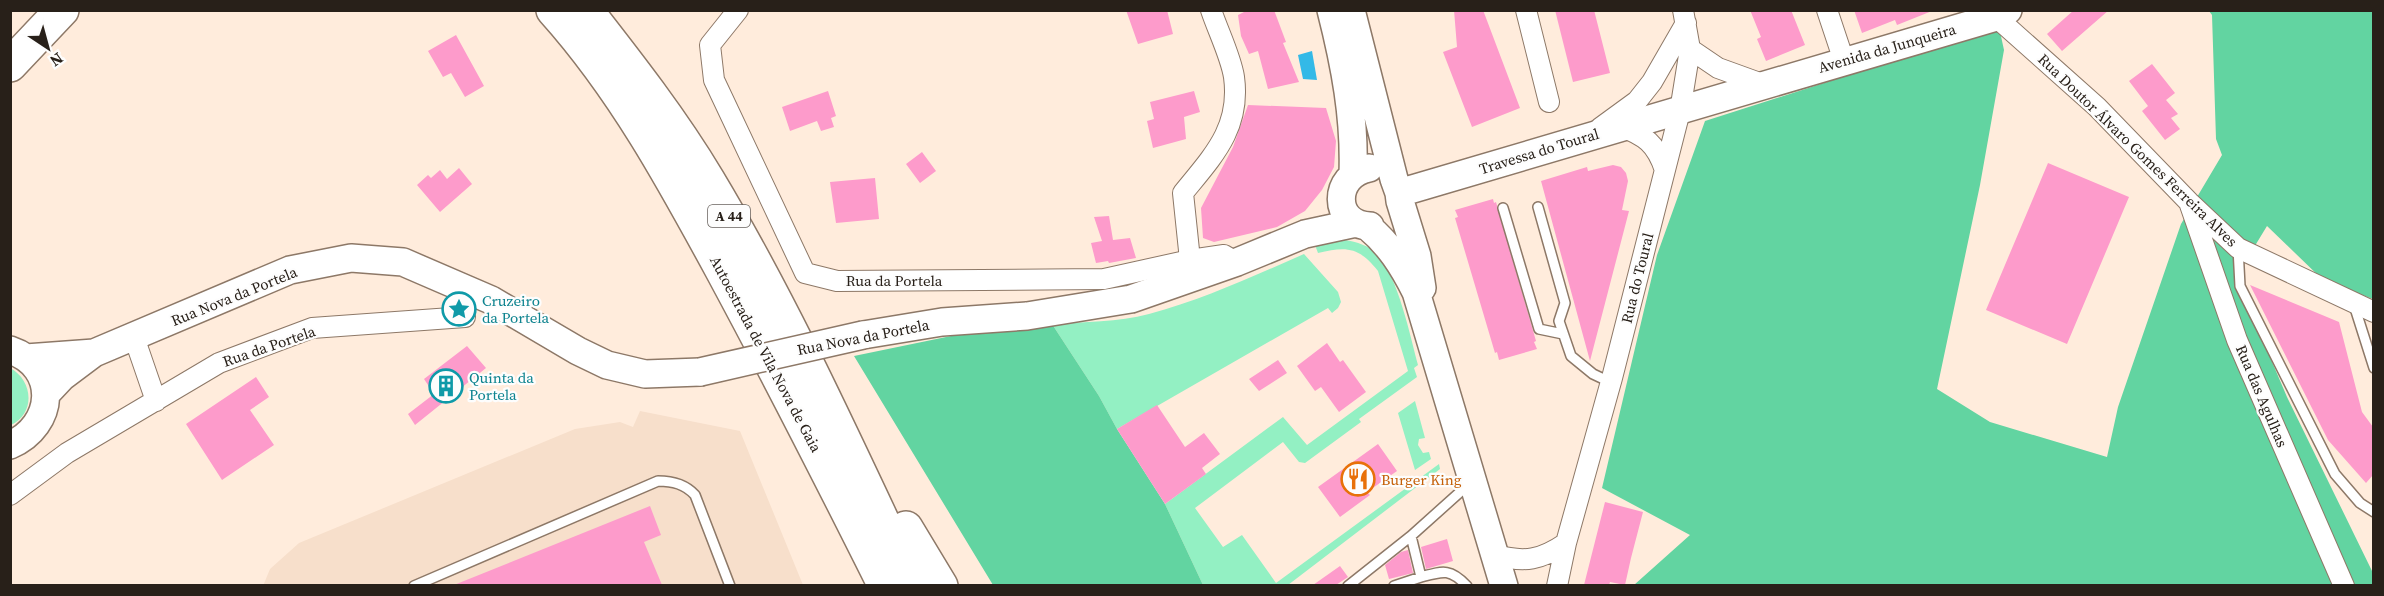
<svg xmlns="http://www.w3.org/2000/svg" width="2384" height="596" viewBox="0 0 2384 596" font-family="'Source Serif 4',serif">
  <rect width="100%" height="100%" fill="#ffecdc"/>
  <path fill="#f7dfcb" d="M640 411 740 431 803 585 263 586 270 569 299 543 575 429 620 422 633 427Z"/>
  <path fill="#93f0c3" d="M1335 239C1348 240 1360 242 1371 249 1396 265 1410 336 1418 365L1414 368 1417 377 1359 419 1361 422 1305 463 1299 462 1283 442 1195 508 1223 547 1242 535 1276 583 1439 464 1440 469 1288 585H1203L1165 504 1283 417 1307 445 1408 371 1378 271C1359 247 1347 246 1318 253L1315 245Z
    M1304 254 1338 292 1341 302 1338 308 1332 313 1328 308 1117 429 1099 396 1052 324C1084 322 1118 322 1149 314 1202 300 1254 276 1304 254Z
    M10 368C33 380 36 413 11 425Z
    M1415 401 1425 438 1419 439 1418 445 1423 453 1429 452 1431 459 1415 470 1398 413Z"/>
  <path fill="#62d4a1" d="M2209 11H2373V299L2323 280 2267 226 2236 277 2287 397 2373 573V585H1634L1690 535 1602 488 1657 255 1705 121 1999 27 2004 50 1980 185 1937 389 1990 422 2107 457 2118 407 2181 224 2222 155 2216 139 2212 15Z
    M1052 324 1099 396 1117 429 1165 504 1203 585H993L854 356 951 336Z"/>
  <path fill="#33b9e7" d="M1312 51 1317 80 1303 79 1298 55Z"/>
  <path fill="#fd9bcb" d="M1126 10H1167L1173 34 1138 44Z
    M1248 10H1274L1286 42 1283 43 1299 82 1268 89 1258 51 1249 54 1241 36 1238 15Z
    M1454 10H1483L1520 108 1472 127 1443 52 1457 47Z
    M1555 10H1594L1610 73 1573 82Z
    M1750 10H1791L1805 45 1766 61 1757 39 1761 37Z
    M1854 10H1932V11L1897 25 1895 20 1862 33Z
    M2074 10H2109L2062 51 2047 34Z
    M456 35 484 86 465 97 451 73 443 77 428 51Z
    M2152 64 2175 93 2166 100 2178 114 2171 118 2180 129 2165 140 2142 111 2148 106 2129 81Z
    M828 91 836 116 831 118 834 127 821 131 817 121 790 131 782 107Z
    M1194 91 1200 112 1184 117 1186 139 1153 148 1147 121 1154 119 1150 102Z
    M1248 105 1326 108 1336 141 1334 167 1322 190 1305 211 1277 227 1214 242 1203 238 1201 208 1233 147Z
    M922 152 936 171 920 183 906 164Z
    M2048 163 2129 197 2067 344 1986 310Z
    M1613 165 1621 167 1626 173 1628 181 1622 210 1629 211 1590 361 1541 181 1587 167 1588 171Z
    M459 168 472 184 440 212 417 185 428 175 431 178 440 170 447 179Z
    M875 178 879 219 836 223 830 182Z
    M1493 199 1494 203 1496 202 1536 341 1534 342 1537 349 1499 360 1497 352 1495 353 1455 218 1458 217 1455 210Z
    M1109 216 1113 240 1130 238 1136 258 1109 263 1108 261 1096 263 1091 243 1102 241 1094 217Z
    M2250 285 2339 322 2362 412 2373 427V475L2366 483 2328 440Z
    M1327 343 1340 362 1343 360 1366 392 1339 412 1321 387 1315 391 1297 366Z
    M467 346 486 368 415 425 408 414 434 394 424 379Z
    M1278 360 1287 373 1259 391 1249 379Z
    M256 377 269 397 250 410 274 445 222 480 186 424Z
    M1157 405 1185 447 1204 433 1220 454 1202 468 1206 474 1165 504 1117 429Z
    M1378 444 1397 471 1367 492 1370 495 1340 517 1318 487Z
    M1605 502 1643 512 1631 558 1625 585 1610 582 1609 585H1584Z
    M650 506 661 535 644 542 662 585H454Z
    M1447 539 1453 561 1426 569 1421 547Z
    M1408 550 1413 573 1389 579 1385 565 1401 552Z
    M1340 566 1348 577 1336 585H1313Z"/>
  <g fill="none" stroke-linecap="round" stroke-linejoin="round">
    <defs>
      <path id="lane" d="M1538 207 1565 303 1559 321 1571 356 1593 374 1610 382
        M1503 208 1539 329 1563 334
        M2238 248 2240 286 2335 474 2360 503 2374 512
        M2354 305 2374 368
        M414 586 658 481C673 481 685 484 695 495L730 586
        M1348 586 1411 536
        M1394 586 1421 577
        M1467 586C1450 568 1443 571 1421 577L1411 536 1469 484"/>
      <path id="street" d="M738 10 710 45 714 80 805 273 837 281 1104 279 1190 260 1224 255 1234 261
        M1526 10 1549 102
        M1827 10 1844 61
        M1996 17 2097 107 2189 202 2238 248 2374 312
        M1690 49 1718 68 1765 85
        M1620 126C1645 136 1656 143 1665 170
        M1600 128 1637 101 1652 82 1686 23
        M2190 205 2237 340 2344 586
        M1190 260 1183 193C1213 156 1241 128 1234 77 1231 57 1218 31 1211 10
        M134 337 156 401
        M10 495 67 453 219 363 312 328 465 317
        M1495 555C1525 563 1541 560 1566 543
        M1557 586 1566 543 1612 378 1680 111 1690 49 1683 10"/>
      <path id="secondary" d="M1331 10C1345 65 1355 118 1353 174
        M1351 10 1394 179 1399 193 1400 201 1417 256 1422 288
        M1369 168C1332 175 1332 225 1370 226
        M1399 193 1996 17 2008 10
        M1367 226C1389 244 1403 266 1416 292L1504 586
        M863 335 942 322 1027 316 1131 299 1237 262 1305 234 1356 223
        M10 350C60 367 55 426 10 445
        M26 358 94 353
        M46 394 62 377 94 353 290 270 351 258 403 262 491 300 578 351 607 365 645 374 700 372"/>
      <path id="highway" d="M553 10C623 88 672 178 722 270 778 374 832 480 885 586
        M586 10C629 65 672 120 708 180 786 310 848 449 913 586
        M10 65 62 10
        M906 528 941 586"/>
    </defs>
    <use href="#lane" stroke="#8d7867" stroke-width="12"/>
    <use href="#street" stroke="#8d7867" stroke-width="22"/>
    <use href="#secondary" stroke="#8d7867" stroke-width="30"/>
    <use href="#highway" stroke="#8d7867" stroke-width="36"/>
    <use href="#lane" stroke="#fff" stroke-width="9"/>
    <use href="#street" stroke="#fff" stroke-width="20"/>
    <use href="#secondary" stroke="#fff" stroke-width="27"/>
    <use href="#highway" stroke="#fff" stroke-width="33"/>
    <defs>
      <path id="secondary-bridge" d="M700 372 863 335"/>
    </defs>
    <use href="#secondary-bridge" stroke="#8d7867" stroke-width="30" stroke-linecap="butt"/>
    <use href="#secondary-bridge" stroke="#fff" stroke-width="27"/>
  </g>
  <defs>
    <symbol id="sight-ring" viewBox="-11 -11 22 22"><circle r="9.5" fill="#fdfdfd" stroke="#0f9aa8" stroke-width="1.5"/><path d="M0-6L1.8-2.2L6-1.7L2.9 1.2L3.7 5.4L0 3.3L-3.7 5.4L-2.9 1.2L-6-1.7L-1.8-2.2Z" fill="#0f9aa8"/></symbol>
    <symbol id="building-ring" viewBox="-11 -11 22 22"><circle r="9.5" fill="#fdfdfd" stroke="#0f9aa8" stroke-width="1.5"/><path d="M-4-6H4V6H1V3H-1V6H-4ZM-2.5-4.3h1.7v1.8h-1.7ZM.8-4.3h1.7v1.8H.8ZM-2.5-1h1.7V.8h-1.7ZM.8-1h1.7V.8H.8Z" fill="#0f9aa8"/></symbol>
    <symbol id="restaurant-ring" viewBox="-11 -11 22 22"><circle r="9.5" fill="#fdfdfd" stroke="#e8710a" stroke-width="1.5"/><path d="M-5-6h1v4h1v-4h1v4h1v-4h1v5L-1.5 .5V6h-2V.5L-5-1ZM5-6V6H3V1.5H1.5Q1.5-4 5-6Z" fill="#e8710a"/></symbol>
  </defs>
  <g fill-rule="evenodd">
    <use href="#sight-ring" x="440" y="290" width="38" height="38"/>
    <use href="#building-ring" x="427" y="367" width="38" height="38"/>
    <use href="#restaurant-ring" x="1339" y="460" width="38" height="38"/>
  </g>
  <g text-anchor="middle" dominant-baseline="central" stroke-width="4.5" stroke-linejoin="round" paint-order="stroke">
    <rect fill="#fdfdfd" stroke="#68625d" stroke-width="1.5" x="708" y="205" width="42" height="22" rx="4.5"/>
    <g font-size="14" font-weight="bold" fill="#282019">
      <text x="729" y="216">A 44</text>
    </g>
    <g font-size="15" fill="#282019" stroke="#fdfdfd">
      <text transform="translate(1887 48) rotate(-16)">Avenida da Junqueira</text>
      <text transform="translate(2138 150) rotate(44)">Rua Doutor Álvaro Gomes Ferreira Alves</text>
      <text transform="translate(1539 151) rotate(-17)">Travessa do Toural</text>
      <text transform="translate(1637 278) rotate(-76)">Rua do Toural</text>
      <text x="894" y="280">Rua da Portela</text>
      <text transform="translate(234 296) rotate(-22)">Rua Nova da Portela</text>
      <text transform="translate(863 337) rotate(-11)">Rua Nova da Portela</text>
      <text transform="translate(269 346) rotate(-19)">Rua da Portela</text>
      <text transform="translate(766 354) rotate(62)">Autoestrada de Vila Nova de Gaia</text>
      <text transform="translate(2262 396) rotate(67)">Rua das Agulhas</text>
    </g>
    <g font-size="15" fill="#0d838f" stroke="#fdfdfd" text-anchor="start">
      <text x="482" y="300">Cruzeiro<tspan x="482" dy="17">da Portela</tspan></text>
      <text x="469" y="377">Quinta da<tspan x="469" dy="17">Portela</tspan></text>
    </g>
    <g font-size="15" fill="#c56008" stroke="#fdfdfd" text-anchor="start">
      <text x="1381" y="479">Burger King</text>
    </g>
  </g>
  <rect width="2384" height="596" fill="none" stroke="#282019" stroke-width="24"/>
  <g transform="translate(48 48) rotate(144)" stroke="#fdfdfd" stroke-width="4.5" paint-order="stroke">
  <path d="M0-4.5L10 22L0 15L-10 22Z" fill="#282019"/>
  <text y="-9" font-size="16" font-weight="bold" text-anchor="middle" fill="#282019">N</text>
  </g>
</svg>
